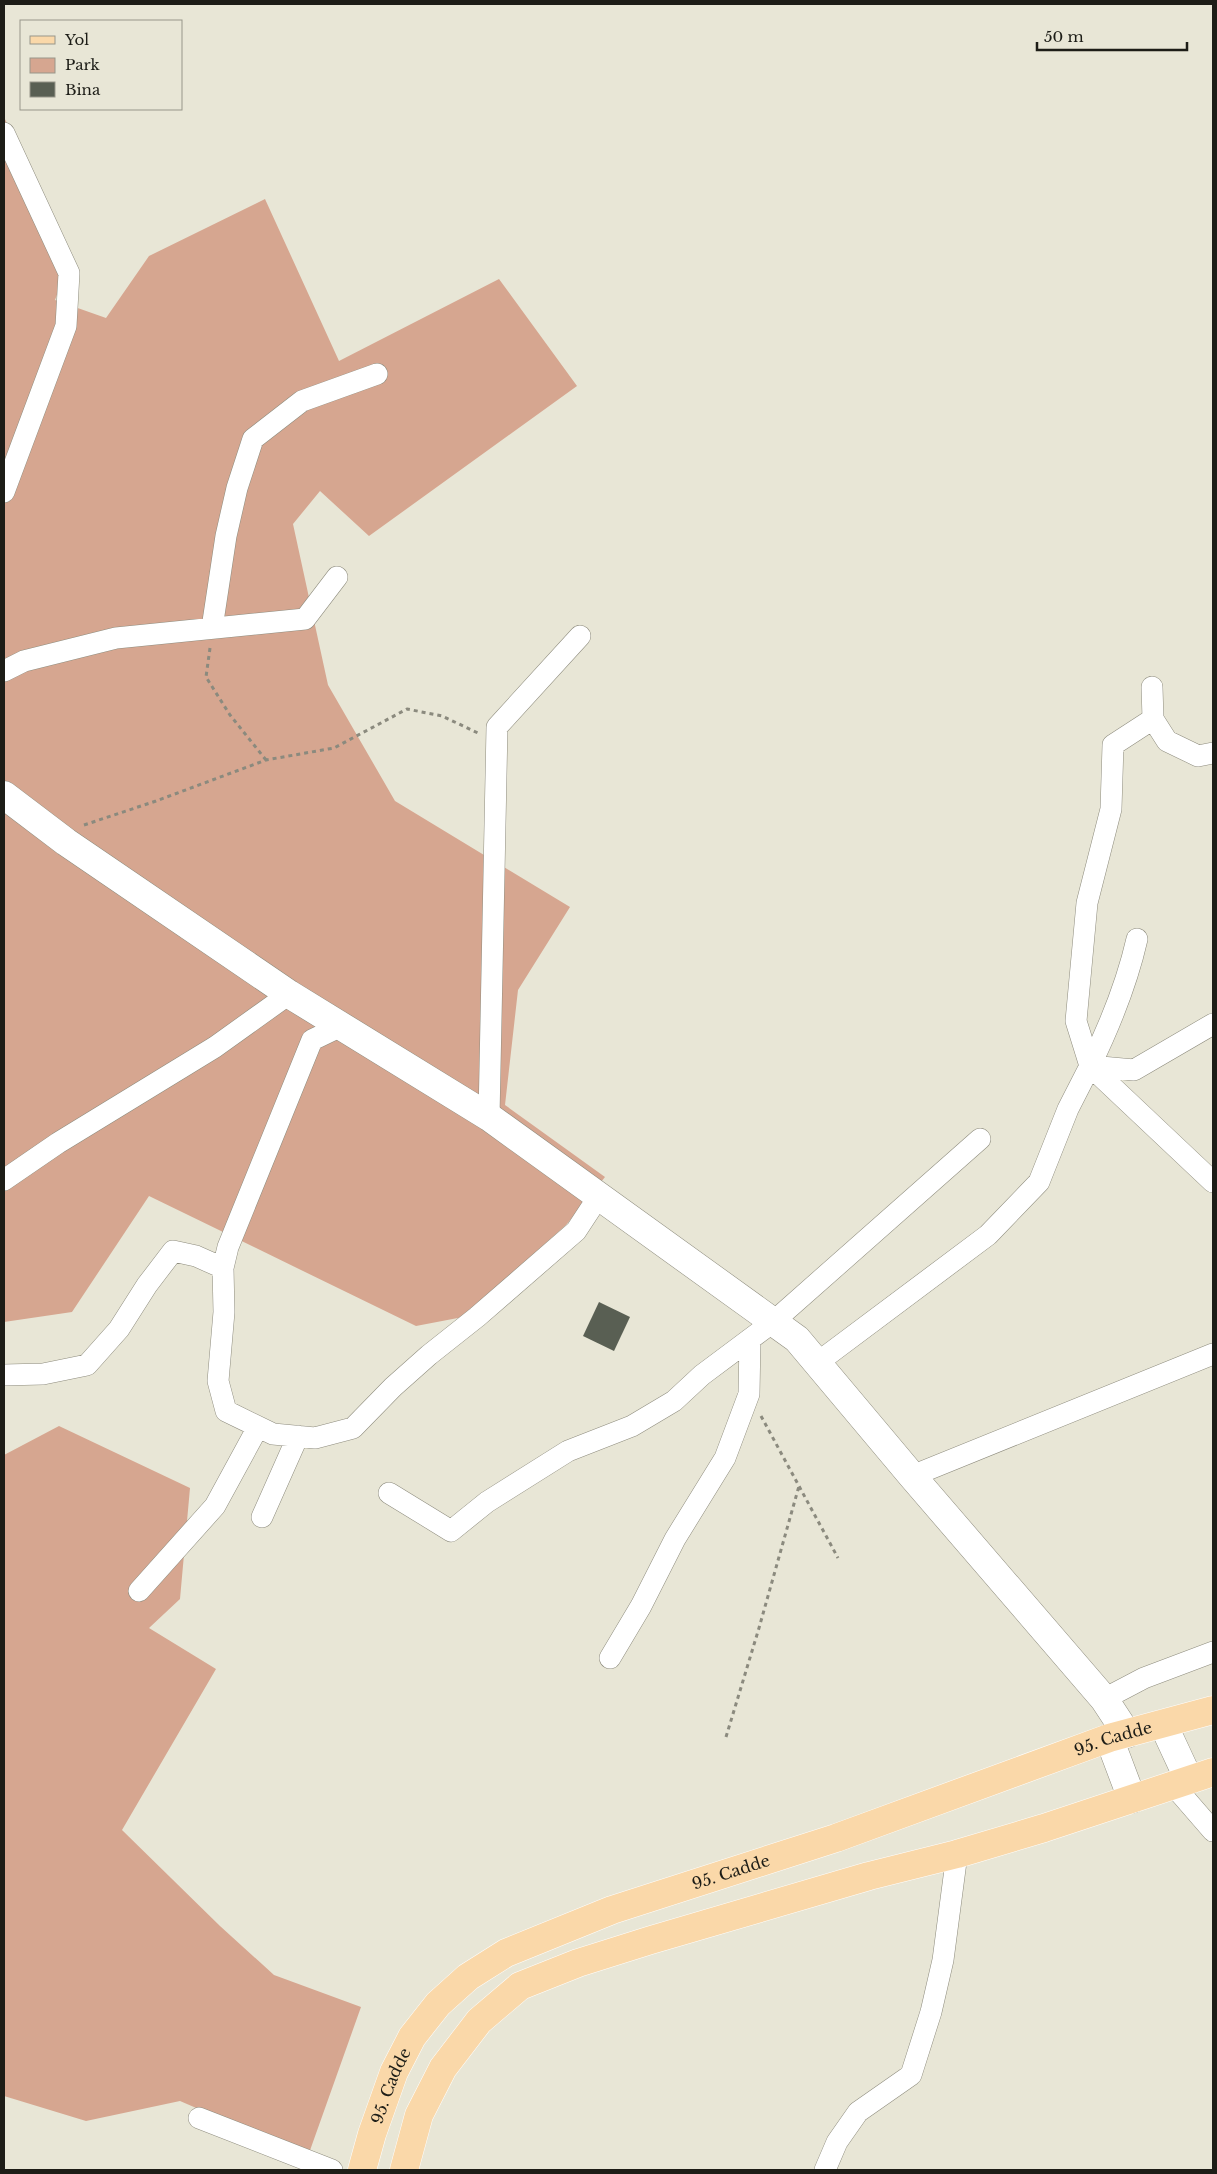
<svg xmlns="http://www.w3.org/2000/svg" width="1217" height="2174" viewBox="0 0 1217 2174" font-family="'Libre Baskerville',serif">
  <rect width="100%" height="100%" fill="#e8e6d6"/>
  <path fill="#d6a690" d="M4 117 71 257 55 300 106 318 149 256 265 199 339 361 499 279 577 386 369 536 320 491 293 524 328 685 395 801 570 907 518 990 505 1105 605 1177 566 1225 463 1317 416 1326 149 1196 72 1312 4 1322Z
    M59 1426 190 1488 180 1599 149 1628 216 1669 122 1830 220 1926 274 1975 361 2007 308 2156 180 2101 86 2121 4 2096V1455Z"/>
  <path fill="#595f53" d="M599 1302 630 1317 614 1351 583 1336Z"/>
  <g fill="none" stroke-linecap="round" stroke-linejoin="round">
    <defs>
      <path id="street" d="M4 133 69 273 66 326 4 492
        M212 628 226 536 237 488 253 439 302 401 377 374
        M4 671 24 661 116 638 305 619 337 577
        M1152 687 1153 719 1167 741 1198 756 1213 753
        M341 1026 312 1040 228 1247 223 1268 224 1312 218 1381 226 1411 273 1434 315 1438 353 1428 393 1387 429 1355 477 1317 576 1231 599 1196
        M1090 1066 1076 1021 1087 903 1111 809 1113 745 1153 719
        M1090 1066C1110 1025 1127 983 1137 939
        M1090 1066 1134 1070 1213 1024
        M489 1117 497 727 580 636
        M4 1180 58 1143 215 1047 289 994
        M817 1363 988 1235 1039 1182 1068 1109 1090 1066 1213 1182
        M4 1375 43 1374 87 1365 119 1329 147 1285 173 1251 196 1256 223 1268
        M912 1476 1213 1354
        M389 1493 451 1531 487 1502 568 1451 632 1426 674 1401 702 1375 773 1322 980 1139
        M262 1517 298 1436
        M139 1591 215 1506 258 1427
        M610 1658 641 1606 675 1539 725 1458 749 1394 750 1339
        M1104 1699 1144 1678 1213 1652
        M1174 1786 1213 1831
        M199 2118 332 2170
        M825 2170 837 2142 858 2112 911 2075 931 2012 943 1960 957 1854"/>
      <path id="secondary" d="M4 795 66 842 289 994 489 1117 797 1339 912 1476 1104 1699 1127 1734
        M1163 1724 1189 1780
        M1109 1738 1132 1799"/>
      <g id="primary">
        <path id="s1" d="M362 2170 372 2134 394 2072 412 2037 438 2004 468 1977 506 1953 612 1910 836 1838 1109 1738 1213 1710"/>
        <path d="M404 2170 419 2115 443 2068 479 2021 520 1986 578 1963 651 1940 869 1876 957 1854 1044 1828 1213 1772"/>
      </g>
    </defs>
    <use href="#street" stroke="#8e8c7e" stroke-width="22"/>
    <use href="#secondary" stroke="#8e8c7e" stroke-width="29"/>
    <use href="#primary" stroke="#fff" stroke-width="29"/>
    <path stroke="#8b8a7e" stroke-width="3" stroke-dasharray="4 4" stroke-linecap="butt" d="M210 648 206 677 230 715 266 760
      M84 825 156 801 266 760 334 748 407 709 442 716 478 733
      M761 1416 838 1558
      M726 1737 759 1628 799 1486"/>
    <use href="#street" stroke="#fff" stroke-width="21"/>
    <use href="#secondary" stroke="#fff" stroke-width="28"/>
    <use href="#primary" stroke="#fad8a9" stroke-width="28"/>
  </g>
  <g text-anchor="middle" dominant-baseline="central" stroke-width="5" stroke-linejoin="round" paint-order="stroke">
    <g font-size="16" fill="#1d1d17" stroke="#e8e6d6">
      <text stroke="none"><textPath href="#s1" startOffset="914">95. Cadde</textPath></text>
      <text stroke="none"><textPath href="#s1" startOffset="509">95. Cadde</textPath></text>
      <text stroke="none"><textPath href="#s1" startOffset="89">95. Cadde</textPath></text>
    </g>
  </g>
  <rect width="1217" height="2174" fill="none" stroke="#1d1d17" stroke-width="10"/>
  <rect x="20" y="20" width="162" height="90" fill="#e8e6d6" stroke="#97968a"/>
  <rect x="30" y="36" width="25" height="8" fill="#fad8a9" stroke="#97968a"/>
  <text x="65" y="45" font-size="15" fill="#1d1d17">Yol</text>
  <rect x="30" y="58" width="25" height="15" fill="#d6a690" stroke="#97968a"/>
  <text x="65" y="70" font-size="15" fill="#1d1d17">Park</text>
  <rect x="30" y="82" width="25" height="15" fill="#595f53" stroke="#97968a"/>
  <text x="65" y="95" font-size="15" fill="#1d1d17">Bina</text>
  <path d="M1037 42v8h150v-8" fill="none" stroke="#1d1d17" stroke-width="2.5"/>
  <text x="1044" y="42" font-size="15" fill="#1d1d17" stroke="#e8e6d6" stroke-width="4" paint-order="stroke">50 m</text>
</svg>
